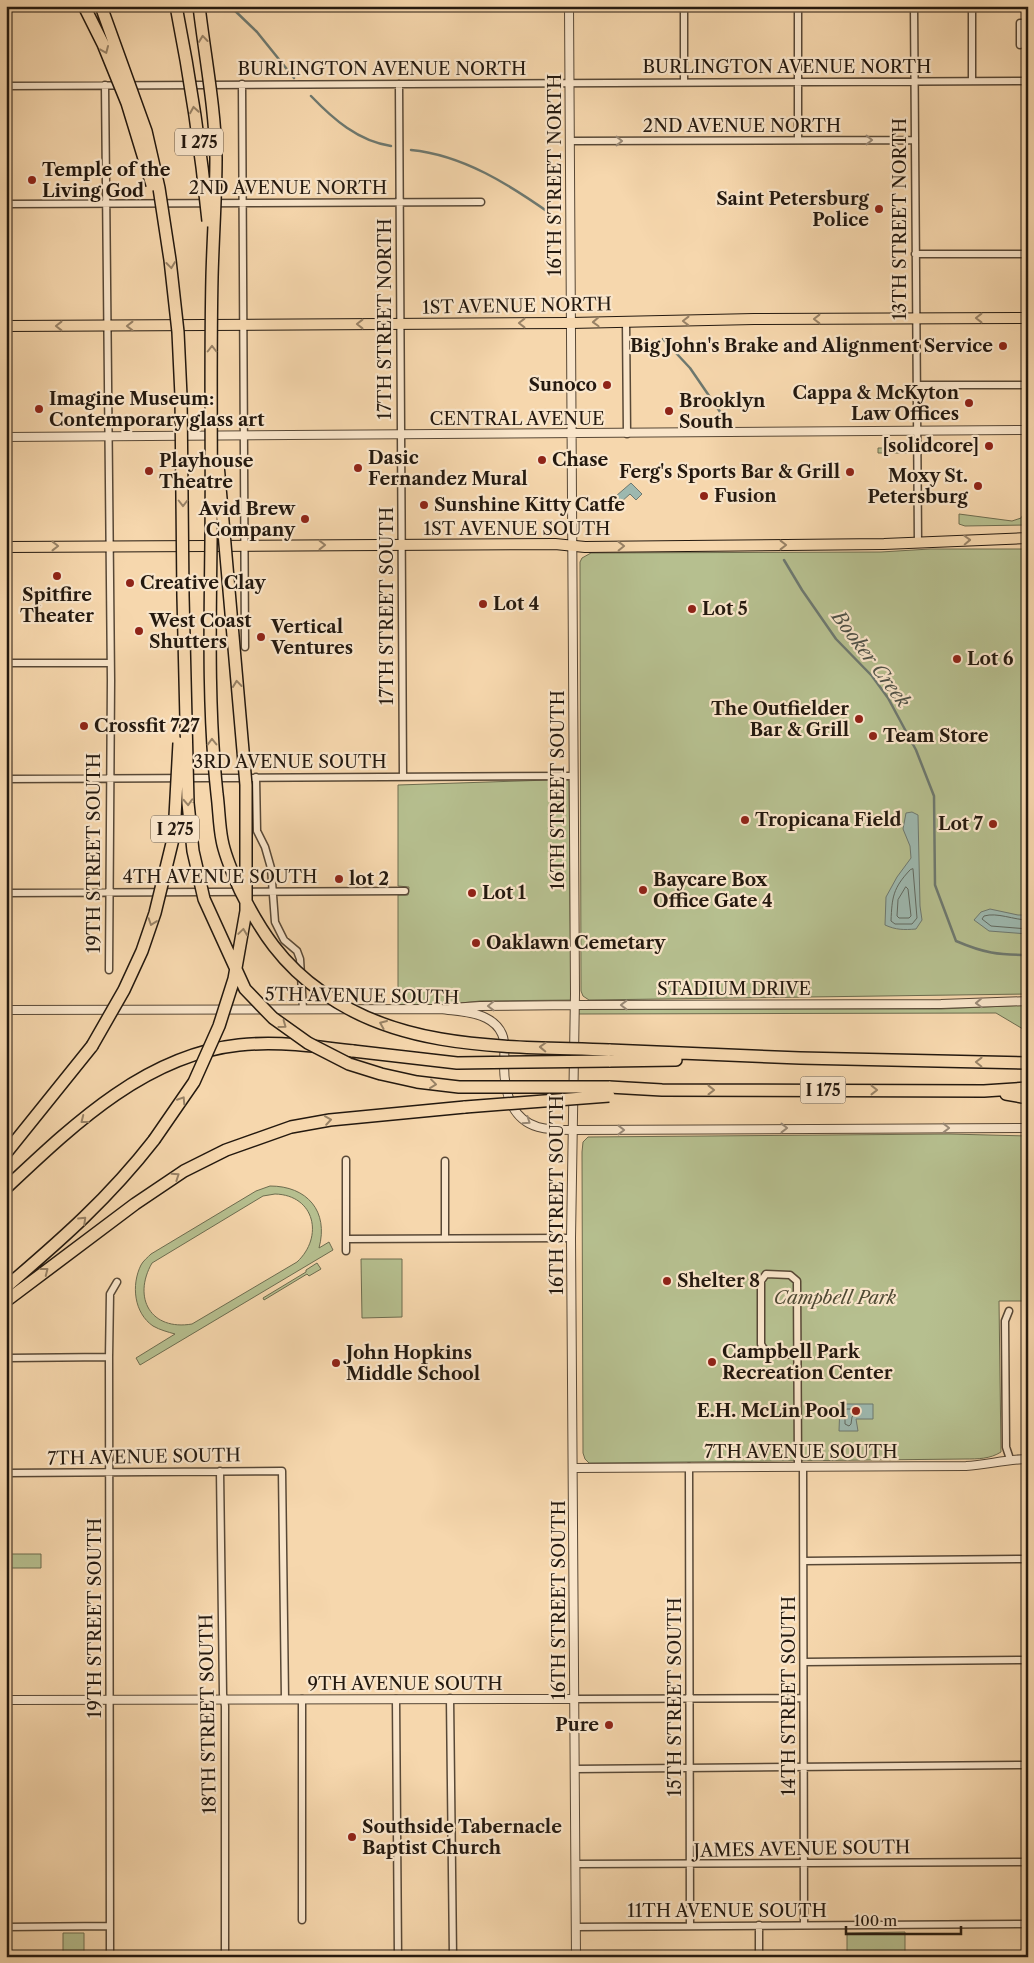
<svg xmlns="http://www.w3.org/2000/svg" width="1034" height="1963" viewBox="0 0 1034 1963" font-family="'Libre Caslon Text',serif">
  <rect width="100%" height="100%" fill="#f6d7ad"/>
  <filter id="stains"><feTurbulence type="fractalNoise" baseFrequency=".004" numOctaves="4"/><feColorMatrix values="0 0 0 0 .2 0 0 0 0 .09 0 0 0 0 .02 0 0 0 .5 -.17"/></filter>
  <radialGradient id="worn" r=".72"><stop offset=".6" stop-color="#630" stop-opacity="0"/><stop offset="1" stop-color="#630" stop-opacity=".3"/></radialGradient>
  <path fill="#b6bf8f" stroke="#6d6c4f" fill-rule="evenodd" d="M878 448H909V453H878Z
    M1025 511 1026 525 965 526 959 524V514L1012 521 1021 518Z
    M930 549H1028V994L589 1000 583 996 581 991 580 562 582 558 591 553 881 552Z
    M549 780H569L571 1000 480 1001 441 1005H398V895H408L409 887 398 886V785Z
    M1028 1005V1032L996 1013 578 1014 579 1009H941Z
    M949 1134 1028 1136V1301H999L1001 1452C990 1459 978 1459 965 1459L589 1463 585 1459 583 1453 582 1152 583 1142 588 1137Z
    M270 1186C307 1186 329 1211 319 1248L329 1242 333 1250 140 1365 136 1358 175 1334C168 1332 160 1330 153 1326 134 1313 131 1285 141 1265 143 1261 148 1257 151 1254L256 1191ZM275 1194C315 1195 324 1237 297 1262L192 1324C151 1331 132 1298 152 1263L263 1196Z
    M361 1259H402V1317L362 1318Z
    M317 1263 321 1269 309 1276 307 1274 264 1300 263 1298 306 1272V1270Z
    M9 1554H41V1568H9Z
    M905 1932V1957H847V1933Z
    M63 1933H84V1957H63Z"/>
  <path fill="#9db8af" stroke="#6d786f" d="M631 483 642 494 636 500 630 494 621 502 616 496Z
    M912 812 918 815 920 906 922 920 916 929C904 930 896 930 885 925L886 897 897 877 911 858 910 846 903 829 906 813Z
    M990 909 1018 915H1028V934L989 931 974 920 981 912Z
    M840 1404H873V1419H856L858 1431H839Z"/>
  <g fill="none" stroke-linecap="round" stroke-linejoin="round">
    <path stroke="#60685f" stroke-width="1" d="M913 869 917 918 912 924H895L891 921C892 897 893 888 910 870Z
      M906 887 908 889 911 916 909 918H899L897 916 898 900Z
      M1028 920C1014 920 997 912 984 916L982 919 991 926 1028 929
      M847 1409H855L857 1411 852 1417 851 1424 849 1426 845 1424V1411Z"/>
    <path stroke="#6d786f" stroke-width="2.5" d="M230 6 257 32 294 78
      M311 96C333 119 358 141 391 146
      M411 150C463 155 510 185 551 214
      M663 339 690 368 725 419
      M784 560 802 590 836 639 872 676 888 698 916 750 934 796 935 885 956 941C984 953 998 955 1028 955"/>
    <defs>
      <path id="minor" d="M684 6V82
        M798 6V140
        M914 6 918 543
        M972 6V81
        M1020 45V23H1028
        M242 84 245 647
        M399 84 403 777
        M105 85 111 680 109 970
        M6 86 1028 81
        M570 141 914 140
        M6 204 481 202
        M915 254H1028
        M626 321 627 434
        M916 385H1028
        M6 663H109
        M256 777 257 831 265 847 271 868 275 922 284 940 297 951 300 959 303 1009
        M6 779 573 776
        M6 893 405 891
        M346 1160V1251
        M445 1161V1238
        M346 1239 571 1238
        M1009 1311 1005 1321 1006 1447 1010 1459
        M797 1354C784 1354 767 1358 761 1344V1281L766 1274 790 1275 797 1281 798 1466
        M9 1358 109 1357
        M689 1467 690 1926
        M803 1467 804 1925
        M220 1471 223 1694 225 1706V1957
        M6 1473 282 1471 285 1699
        M804 1561 1028 1559
        M804 1662 1028 1660
        M450 1698 453 1957
        M302 1699V1920
        M396 1699 398 1957
        M574 1699 803 1698
        M575 1769 1028 1765
        M576 1864 1028 1862
        M759 1925V1957
        M6 1927 110 1926
        M576 1927 1028 1924
        M110 1957 109 1357 110 1294 117 1282"/>
      <path id="tertiary" d="M569 6 575 994 571 1238 576 1957
        M6 437 1028 430
        M452 1008 480 1006 575 1005 941 1004 1028 1001
        M6 1010 441 1009C455 1011 473 1011 486 1018 492 1021 499 1027 502 1034 506 1043 504 1054 504 1064 504 1089 510 1119 538 1127 549 1130 561 1130 572 1130L1028 1128
        M573 1468 966 1466C987 1465 1006 1459 1028 1459
        M6 1700 574 1699"/>
      <path id="primary" d="M6 326 571 323 754 319 1028 318
        M6 547 555 544 585 547 884 544 1028 538"/>
      <path id="motorway" d="M609 1050 800 1058 1028 1063
        M609 1061 676 1060
        M609 1087 662 1090 984 1091 1028 1088
        M1006 1094 1028 1098
        M6 1153 92 1046
        M6 1188C72 1126 145 1055 239 1045 277 1041 315 1046 353 1051
        M6 1287C61 1240 109 1198 154 1140
        M6 1301 135 1204 184 1171 226 1150 291 1127 330 1120 465 1107"/>
    </defs>
    <use href="#minor" stroke="#584836" stroke-width="9"/>
    <use href="#tertiary" stroke="#584836" stroke-width="10"/>
    <use href="#primary" stroke="#24190f" stroke-width="12"/>
    <use href="#motorway" stroke="#24190f" stroke-width="14"/>
    <use href="#minor" stroke="#f9e5ca" stroke-width="6"/>
    <use href="#tertiary" stroke="#f9e5ca" stroke-width="8"/>
    <use href="#primary" stroke="#f6d7ad" stroke-width="10"/>
    <use href="#motorway" stroke="#f6d7ad" stroke-width="11"/>
    <defs>
      <path id="motorway-bridge" d="M84 6 103 44 127 103 152 185
        M101 6 146 131 159 188 170 260 178 332 181 396 183 596 188 803 193 851 204 899 245 989 273 1018 308 1043 349 1064 381 1074 417 1082 459 1087H609
        M176 6C190 77 201 149 208 221
        M199 6C205 57 215 107 216 158 216 197 213 237 212 277 210 365 212 454 211 542 210 626 208 710 217 794 219 809 219 825 222 840 225 857 233 874 240 890 261 932 282 964 322 992 404 1052 513 1046 609 1050
        M92 1046 124 990 142 951 155 913 174 835 179 743
        M353 1051 457 1063 609 1061
        M465 1107 609 1096
        M154 1140 194 1082 219 1026 234 979 246 911V785L218 464"/>
    </defs>
    <use href="#motorway-bridge" stroke="#24190f" stroke-width="14" stroke-linecap="butt"/>
    <use href="#motorway-bridge" stroke="#f6d7ad" stroke-width="11"/>
  </g>
  <defs><path id="oneway-chevron" d="M-2-3.5L2.5 0L-2 3.5" fill="none" stroke-width="1.6" stroke-linecap="round" stroke-linejoin="round" transform="scale(1.25)"/></defs>
  <g stroke="#988266">
    <use href="#oneway-chevron" transform="translate(203 39) rotate(-96)"/>
    <use href="#oneway-chevron" transform="translate(105 50) rotate(67)"/>
    <use href="#oneway-chevron" transform="translate(194 110) rotate(-99)"/>
    <use href="#oneway-chevron" transform="translate(171 265) rotate(83)"/>
    <use href="#oneway-chevron" transform="translate(979 318) rotate(180)"/>
    <use href="#oneway-chevron" transform="translate(817 319) rotate(180)"/>
    <use href="#oneway-chevron" transform="translate(686 321) rotate(180)"/>
    <use href="#oneway-chevron" transform="translate(596 322) rotate(178)"/>
    <use href="#oneway-chevron" transform="translate(522 323) rotate(180)"/>
    <use href="#oneway-chevron" transform="translate(360 324) rotate(180)"/>
    <use href="#oneway-chevron" transform="translate(59 326) rotate(180)"/>
    <use href="#oneway-chevron" transform="translate(130 326) rotate(180)"/>
    <use href="#oneway-chevron" transform="translate(212 349) rotate(-90)"/>
    <use href="#oneway-chevron" transform="translate(183 503) rotate(90)"/>
    <use href="#oneway-chevron" transform="translate(967 540) rotate(-2)"/>
    <use href="#oneway-chevron" transform="translate(322 545)"/>
    <use href="#oneway-chevron" transform="translate(783 545)"/>
    <use href="#oneway-chevron" transform="translate(55 546)"/>
    <use href="#oneway-chevron" transform="translate(621 546) rotate(-1)"/>
    <use href="#oneway-chevron" transform="translate(237 684) rotate(-96)"/>
    <use href="#oneway-chevron" transform="translate(212 742) rotate(-91)"/>
    <use href="#oneway-chevron" transform="translate(188 802) rotate(87)"/>
    <use href="#oneway-chevron" transform="translate(152 922) rotate(109)"/>
    <use href="#oneway-chevron" transform="translate(243 932) rotate(-82)"/>
    <use href="#oneway-chevron" transform="translate(383 1024) rotate(-157)"/>
    <use href="#oneway-chevron" transform="translate(283 1025) rotate(36)"/>
    <use href="#oneway-chevron" transform="translate(543 1047) rotate(-178)"/>
    <use href="#oneway-chevron" transform="translate(979 1062) rotate(-179)"/>
    <use href="#oneway-chevron" transform="translate(433 1084) rotate(7)"/>
    <use href="#oneway-chevron" transform="translate(711 1090)"/>
    <use href="#oneway-chevron" transform="translate(874 1090)"/>
    <use href="#oneway-chevron" transform="translate(182 1100) rotate(-57)"/>
    <use href="#oneway-chevron" transform="translate(84 1120) rotate(142)"/>
    <use href="#oneway-chevron" transform="translate(328 1120) rotate(-9)"/>
    <use href="#oneway-chevron" transform="translate(176 1176) rotate(-34)"/>
    <use href="#oneway-chevron" transform="translate(83 1220) rotate(-44)"/>
    <use href="#oneway-chevron" transform="translate(45 1271) rotate(-38)"/>
  </g>
  <g stroke="#998976">
    <use href="#oneway-chevron" transform="translate(869 140)"/>
    <use href="#oneway-chevron" transform="translate(619 141)"/>
    <use href="#oneway-chevron" transform="translate(979 1003) rotate(178)"/>
    <use href="#oneway-chevron" transform="translate(624 1005) rotate(180)"/>
    <use href="#oneway-chevron" transform="translate(491 1006) rotate(179)"/>
    <use href="#oneway-chevron" transform="translate(527 1121) rotate(34)"/>
    <use href="#oneway-chevron" transform="translate(784 1128)"/>
    <use href="#oneway-chevron" transform="translate(946 1128)"/>
    <use href="#oneway-chevron" transform="translate(621 1130)"/>
  </g>
  <g fill="#8f2418" stroke="#f9e5ca" stroke-width="2">
    <circle cx="32" cy="180" r="5"/>
    <circle cx="879" cy="209" r="5"/>
    <circle cx="1003" cy="346" r="5"/>
    <circle cx="607" cy="385" r="5"/>
    <circle cx="969" cy="403" r="5"/>
    <circle cx="39" cy="409" r="5"/>
    <circle cx="669" cy="411" r="5"/>
    <circle cx="989" cy="446" r="5"/>
    <circle cx="542" cy="460" r="5"/>
    <circle cx="358" cy="468" r="5"/>
    <circle cx="149" cy="471" r="5"/>
    <circle cx="850" cy="472" r="5"/>
    <circle cx="978" cy="486" r="5"/>
    <circle cx="704" cy="496" r="5"/>
    <circle cx="424" cy="505" r="5"/>
    <circle cx="305" cy="519" r="5"/>
    <circle cx="57" cy="576" r="5"/>
    <circle cx="130" cy="583" r="5"/>
    <circle cx="483" cy="604" r="5"/>
    <circle cx="692" cy="609" r="5"/>
    <circle cx="139" cy="631" r="5"/>
    <circle cx="261" cy="637" r="5"/>
    <circle cx="957" cy="659" r="5"/>
    <circle cx="859" cy="719" r="5"/>
    <circle cx="84" cy="726" r="5"/>
    <circle cx="873" cy="736" r="5"/>
    <circle cx="745" cy="820" r="5"/>
    <circle cx="993" cy="824" r="5"/>
    <circle cx="339" cy="879" r="5"/>
    <circle cx="643" cy="890" r="5"/>
    <circle cx="472" cy="893" r="5"/>
    <circle cx="476" cy="943" r="5"/>
    <circle cx="667" cy="1281" r="5"/>
    <circle cx="712" cy="1362" r="5"/>
    <circle cx="336" cy="1363" r="5"/>
    <circle cx="856" cy="1411" r="5"/>
    <circle cx="609" cy="1725" r="5"/>
    <circle cx="352" cy="1837" r="5"/>
  </g>
  <g text-anchor="middle" dominant-baseline="central" stroke-width="4.5" stroke-linejoin="round" paint-order="stroke">
    <g fill="#f9e5ca" stroke="#645647" stroke-width="1">
      <rect x="175" y="128.5" width="48" height="27" rx="4"/>
      <rect x="151" y="815.5" width="48" height="27" rx="4"/>
      <rect x="800.5" y="1076.5" width="45" height="27" rx="4"/>
    </g>
    <g font-size="16" font-weight="bold" fill="#24190f">
      <text x="199" y="142">I 275</text>
      <text x="175" y="829">I 275</text>
      <text x="823" y="1090">I 175</text>
    </g>
    <g font-size="18" fill="#24190f" stroke="#f9e5ca">
      <text x="787" y="67">BURLINGTON AVENUE NORTH</text>
      <text x="382" y="69">BURLINGTON AVENUE NORTH</text>
      <text x="742" y="126">2ND AVENUE NORTH</text>
      <text transform="translate(555 175) rotate(-90)">16TH STREET NORTH</text>
      <text x="288" y="188">2ND AVENUE NORTH</text>
      <text transform="translate(900 219) rotate(-90)">13TH STREET NORTH</text>
      <text transform="translate(517 306) rotate(-1)">1ST AVENUE NORTH</text>
      <text transform="translate(385 319) rotate(-90)">17TH STREET NORTH</text>
      <text x="517" y="419">CENTRAL AVENUE</text>
      <text x="517" y="529">1ST AVENUE SOUTH</text>
      <text transform="translate(387 606) rotate(-90)">17TH STREET SOUTH</text>
      <text x="290" y="762">3RD AVENUE SOUTH</text>
      <text transform="translate(558 790) rotate(-90)">16TH STREET SOUTH</text>
      <text transform="translate(94 853) rotate(-90)">19TH STREET SOUTH</text>
      <text x="220" y="877">4TH AVENUE SOUTH</text>
      <text x="734" y="989">STADIUM DRIVE</text>
      <text transform="translate(362 996) rotate(1)">5TH AVENUE SOUTH</text>
      <text transform="translate(557 1195) rotate(-90)">16TH STREET SOUTH</text>
      <text x="801" y="1452">7TH AVENUE SOUTH</text>
      <text transform="translate(144 1457) rotate(-1)">7TH AVENUE SOUTH</text>
      <text transform="translate(559 1600) rotate(-90)">16TH STREET SOUTH</text>
      <text transform="translate(95 1618) rotate(-90)">19TH STREET SOUTH</text>
      <text x="405" y="1684">9TH AVENUE SOUTH</text>
      <text transform="translate(789 1696) rotate(-90)">14TH STREET SOUTH</text>
      <text transform="translate(675 1697) rotate(-90)">15TH STREET SOUTH</text>
      <text transform="translate(208 1714) rotate(-91)">18TH STREET SOUTH</text>
      <text transform="translate(802 1849) rotate(-1)">JAMES AVENUE SOUTH</text>
      <text x="727" y="1911">11TH AVENUE SOUTH</text>
    </g>
    <g font-size="18" font-weight="bold" fill="#24190f" stroke="#f9e5ca" text-anchor="start">
      <text x="42" y="170">Temple of the<tspan x="42" dy="21">Living God</tspan></text>
      <text x="869" y="199" text-anchor="end">Saint Petersburg<tspan x="869" dy="21">Police</tspan></text>
      <text x="993" y="346" text-anchor="end">Big John's Brake and Alignment Service</text>
      <text x="597" y="385" text-anchor="end">Sunoco</text>
      <text x="959" y="393" text-anchor="end">Cappa &amp; McKyton<tspan x="959" dy="21">Law Offices</tspan></text>
      <text x="49" y="399">Imagine Museum:<tspan x="49" dy="21">Contemporary glass art</tspan></text>
      <text x="679" y="401">Brooklyn<tspan x="679" dy="21">South</tspan></text>
      <text x="979" y="446" text-anchor="end">[solidcore]</text>
      <text x="368" y="458">Dasic<tspan x="368" dy="21">Fernandez Mural</tspan></text>
      <text x="552" y="460">Chase</text>
      <text x="159" y="461">Playhouse<tspan x="159" dy="21">Theatre</tspan></text>
      <text x="840" y="472" text-anchor="end">Ferg's Sports Bar &amp; Grill</text>
      <text x="968" y="476" text-anchor="end">Moxy St.<tspan x="968" dy="21">Petersburg</tspan></text>
      <text x="714" y="496">Fusion</text>
      <text x="434" y="505">Sunshine Kitty Catfe</text>
      <text x="295" y="509" text-anchor="end">Avid Brew<tspan x="295" dy="21">Company</tspan></text>
      <text x="140" y="583">Creative Clay</text>
      <text x="57" y="595" text-anchor="middle">Spitfire<tspan x="57" dy="21">Theater</tspan></text>
      <text x="493" y="604">Lot 4</text>
      <text x="702" y="609">Lot 5</text>
      <text x="149" y="621">West Coast<tspan x="149" dy="21">Shutters</tspan></text>
      <text x="271" y="627">Vertical<tspan x="271" dy="21">Ventures</tspan></text>
      <text x="967" y="659">Lot 6</text>
      <text x="849" y="709" text-anchor="end">The Outfielder<tspan x="849" dy="21">Bar &amp; Grill</tspan></text>
      <text x="94" y="726">Crossfit 727</text>
      <text x="883" y="736">Team Store</text>
      <text x="755" y="820">Tropicana Field</text>
      <text x="983" y="824" text-anchor="end">Lot 7</text>
      <text x="349" y="879">lot 2</text>
      <text x="653" y="880">Baycare Box<tspan x="653" dy="21">Office Gate 4</tspan></text>
      <text x="482" y="893">Lot 1</text>
      <text x="486" y="943">Oaklawn Cemetary</text>
      <text x="677" y="1281">Shelter 8</text>
      <text x="722" y="1352">Campbell Park<tspan x="722" dy="21">Recreation Center</tspan></text>
      <text x="346" y="1353">John Hopkins<tspan x="346" dy="21">Middle School</tspan></text>
      <text x="846" y="1411" text-anchor="end">E.H. McLin Pool</text>
      <text x="599" y="1725" text-anchor="end">Pure</text>
      <text x="362" y="1827">Southside Tabernacle<tspan x="362" dy="21">Baptist Church</tspan></text>
    </g>
    <g font-size="18" font-style="italic" fill="#504b35" stroke="#f9e5ca">
      <text x="835" y="1298">Campbell Park</text>
    </g>
    <g font-size="19" font-style="italic" fill="#4e5147" stroke="#f9e5ca">
      <text transform="translate(871 659) rotate(53)">Booker Creek</text>
    </g>
  </g>
  <rect width="1034" height="1963" fill="none" stroke="#f6d7ad" stroke-width="25"/>
  <rect x="8" y="8" width="1019" height="1948" fill="none" stroke="#24190f" stroke-width="2.5"/>
  <rect x="12" y="12" width="1009" height="1938" fill="none" stroke="#24190f"/>
  <path d="M846 1926v8h115v-8" fill="none" stroke="#24190f" stroke-width="2.5"/>
  <text x="854" y="1926" font-size="15" fill="#24190f" stroke="#f9e5ca" stroke-width="4" paint-order="stroke">100 m</text>
  <rect width="100%" height="100%" filter="url(#stains)"/>
  <rect width="100%" height="100%" fill="url(#worn)"/>
</svg>
